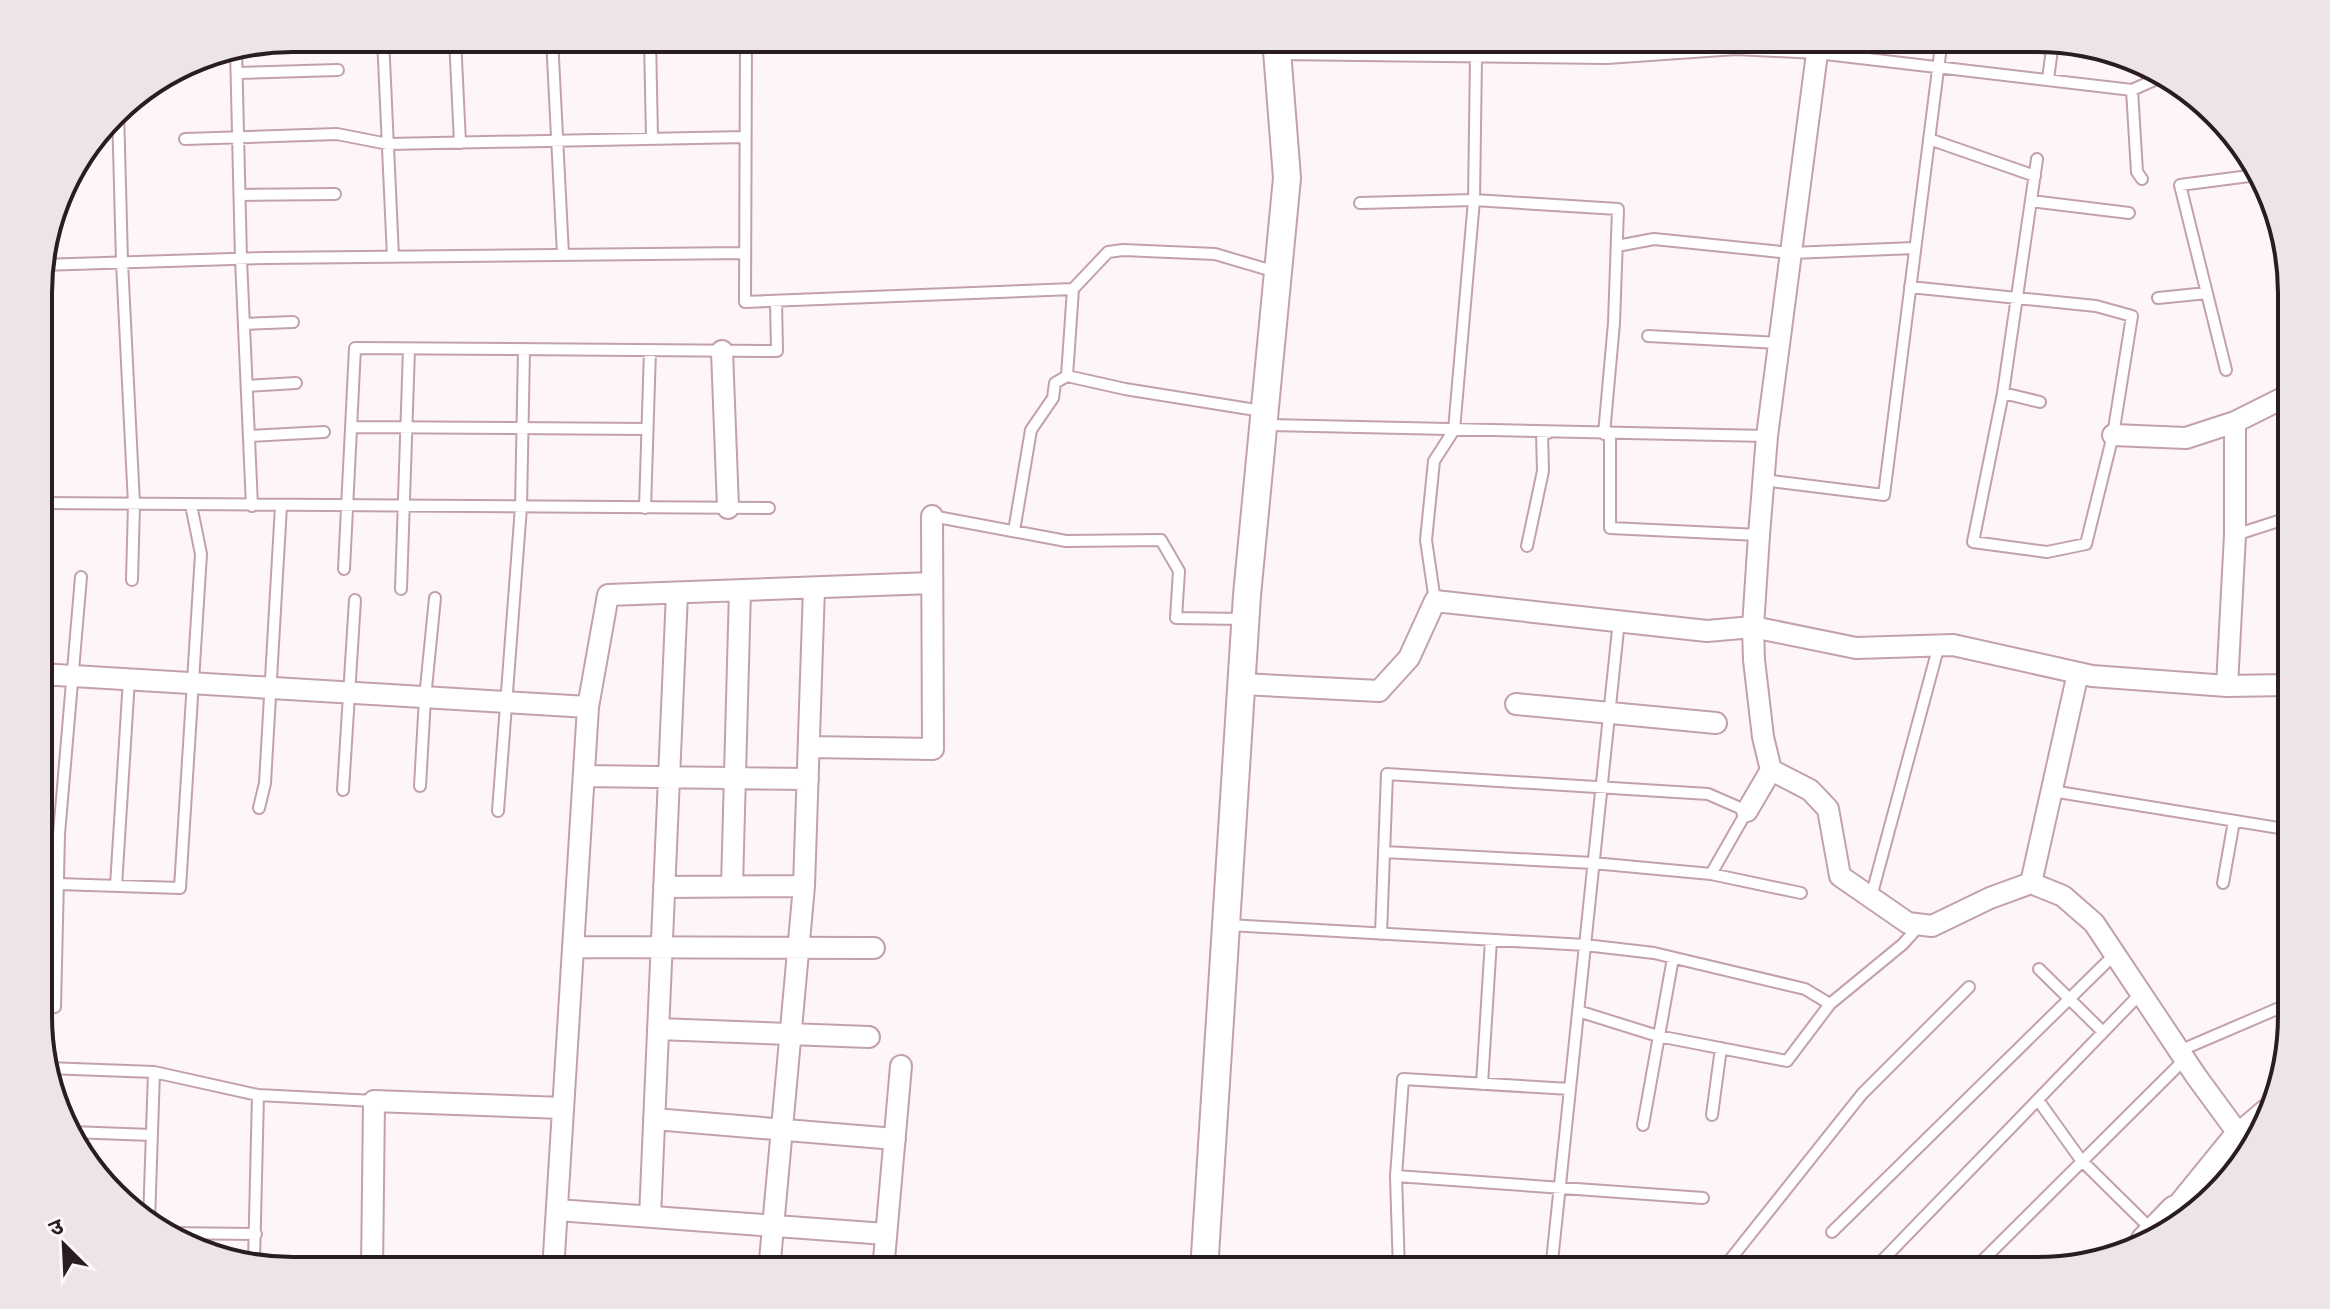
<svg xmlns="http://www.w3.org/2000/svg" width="2330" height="1309" viewBox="0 0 2330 1309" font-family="'Golos Text','Noto Sans Devanagari',sans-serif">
  <rect width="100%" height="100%" fill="#fdf5f8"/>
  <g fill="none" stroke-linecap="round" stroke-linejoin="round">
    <defs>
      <path id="service" d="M383 38 393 257
        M455 38 460 143
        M552 38 563 255
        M650 38 652 139
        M746 38 745 302 1073 289 1108 252 1123 250 1215 254 1276 272
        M236 49 241 259 252 506
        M1278 54 1607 58 1736 49 1817 53 2132 90 2161 77H2169
        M1526 57 1527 38
        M237 73 338 70
        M2048 79 2053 42
        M2132 90 2137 172 2142 179
        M118 110 122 262 134 504 132 580
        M185 139 337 134 388 144 745 137
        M1929 139 2035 176
        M2037 159 2003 393 2040 402
        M240 195 335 194
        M2031 201 2129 213
        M1360 203 1474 200 1618 209 1614 323 1604 434
        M1617 246 1654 239 1791 253 1915 248
        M2285 256 2291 278
        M40 265 265 258 744 253
        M1910 287 2096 306 2132 316 2113 435 2086 544 2047 552 1973 542 2003 393
        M1073 289 1067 376 1125 389 1262 411
        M2158 298 2207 293
        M244 324 293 322
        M1648 336 1779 343
        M2226 370 2180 185 2257 175
        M247 386 296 383
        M1265 425 1767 436
        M351 427 647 429
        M1610 435V528L1759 535
        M249 436 324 432
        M1763 480 1884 495 1942 38
        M40 503 769 508
        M645 508 650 350
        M932 516 1066 541 1161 540 1179 571 1176 618 1244 619
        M1014 531 1031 430 1053 398 1055 383 1067 376
        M2235 535 2291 517
        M1527 546 1543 471 1542 433H1548
        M344 569 355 348 777 351 776 301
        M401 589 409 349
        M1435 601 1426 540 1434 461 1454 430 1474 200 1476 57
        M420 786 425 698 435 598
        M343 790 355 600
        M2052 791 2291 830
        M259 808 265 783 281 506
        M498 811 521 507 524 349
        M1384 852 1593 863 1711 874 1801 893
        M2223 883 2234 821
        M58 884 180 888 201 554 191 505
        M116 886 129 679
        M1871 897 1939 645
        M1229 925 1585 945 1654 953 1805 989 1830 1004
        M1381 934 1387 774 1708 794 1747 811 1711 874
        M2039 969 2103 1032
        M40 1008 55 1007 59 834 81 577
        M1578 1011 1658 1036 1787 1061 1830 1004 1903 944 1919 926
        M2179 1051 2291 1003
        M47 1068 154 1072 258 1095 374 1101
        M1482 1084 1491 940
        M2038 1100 2081 1160 2152 1230
        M1712 1115 1721 1048
        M1643 1125 1673 958
        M71 1132 152 1135
        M1396 1176 1703 1198
        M149 1221 154 1072
        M1832 1232 2115 954
        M162 1233 256 1234
        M254 1261 258 1095
        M1206 1265 1287 1271
        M1399 1271 1396 1176 1403 1079 1570 1089
        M1551 1271 1619 620
        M1721 1271 1862 1094 1969 987
        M1872 1271 2141 993
        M1972 1271 2185 1059"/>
      <path id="minor" d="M1819 38 1767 436 1759 535 1753 627 1754 660 1763 737 1771 770 1810 790 1828 809 1840 876 1908 923 1932 926 1990 898 2031 883 2063 896 2094 923 2196 1076 2240 1136
        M722 351 728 508
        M2113 435 2186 438 2235 422
        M40 674 588 707
        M1242 684 1379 691 1409 658 1435 601 1707 631 1753 627 1856 648 1953 645 2092 676 2227 686 2235 535V422L2291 394
        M2227 686 2291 685
        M1516 704 1716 723
        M809 747 933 749 932 516
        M584 776 808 779
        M1747 811 1771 770
        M2031 883 2078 673
        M732 886 740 590
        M664 887 804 886
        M573 947 874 948
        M658 1029 869 1037
        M654 1119 895 1139
        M557 1210 886 1234
        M650 1217 677 593
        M372 1271 374 1101 563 1108
        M553 1271 588 707 608 595 932 583
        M769 1271 804 886 814 588
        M883 1271 901 1066"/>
      <path id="tertiary" d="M2176 1212 2233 1142 2267 1113
        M1204 1271 1247 595 1287 178 1276 38"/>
      <path id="primary" d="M2147 1242 2176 1212 2184 1218"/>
    </defs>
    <use href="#service" stroke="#c3a0b0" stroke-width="14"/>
    <use href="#minor" stroke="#c3a0b0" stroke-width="24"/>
    <use href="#tertiary" stroke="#c3a0b0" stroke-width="30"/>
    <use href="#primary" stroke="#c3a0b0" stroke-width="36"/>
    <use href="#service" stroke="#fff" stroke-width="10"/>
    <use href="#minor" stroke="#fff" stroke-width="20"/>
    <use href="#tertiary" stroke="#fff" stroke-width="26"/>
    <use href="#primary" stroke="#fff" stroke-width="32"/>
  </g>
  <path d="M0 0H2330V1309H0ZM293 52H2037A241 241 0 0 1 2278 293V1016A241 241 0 0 1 2037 1257H293A241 241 0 0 1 52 1016V293A241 241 0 0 1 293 52Z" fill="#ece4e7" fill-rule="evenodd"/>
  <path fill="none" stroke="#291c22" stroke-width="4" d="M293 52H2037A241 241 0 0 1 2278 293V1016A241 241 0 0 1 2037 1257H293A241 241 0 0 1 52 1016V293A241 241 0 0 1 293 52Z"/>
  <g transform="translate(64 1245) rotate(336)" stroke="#fdf5f8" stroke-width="6" paint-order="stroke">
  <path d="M0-6L14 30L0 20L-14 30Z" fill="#291c22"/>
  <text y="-12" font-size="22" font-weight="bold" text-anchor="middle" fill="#291c22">उ</text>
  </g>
</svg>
